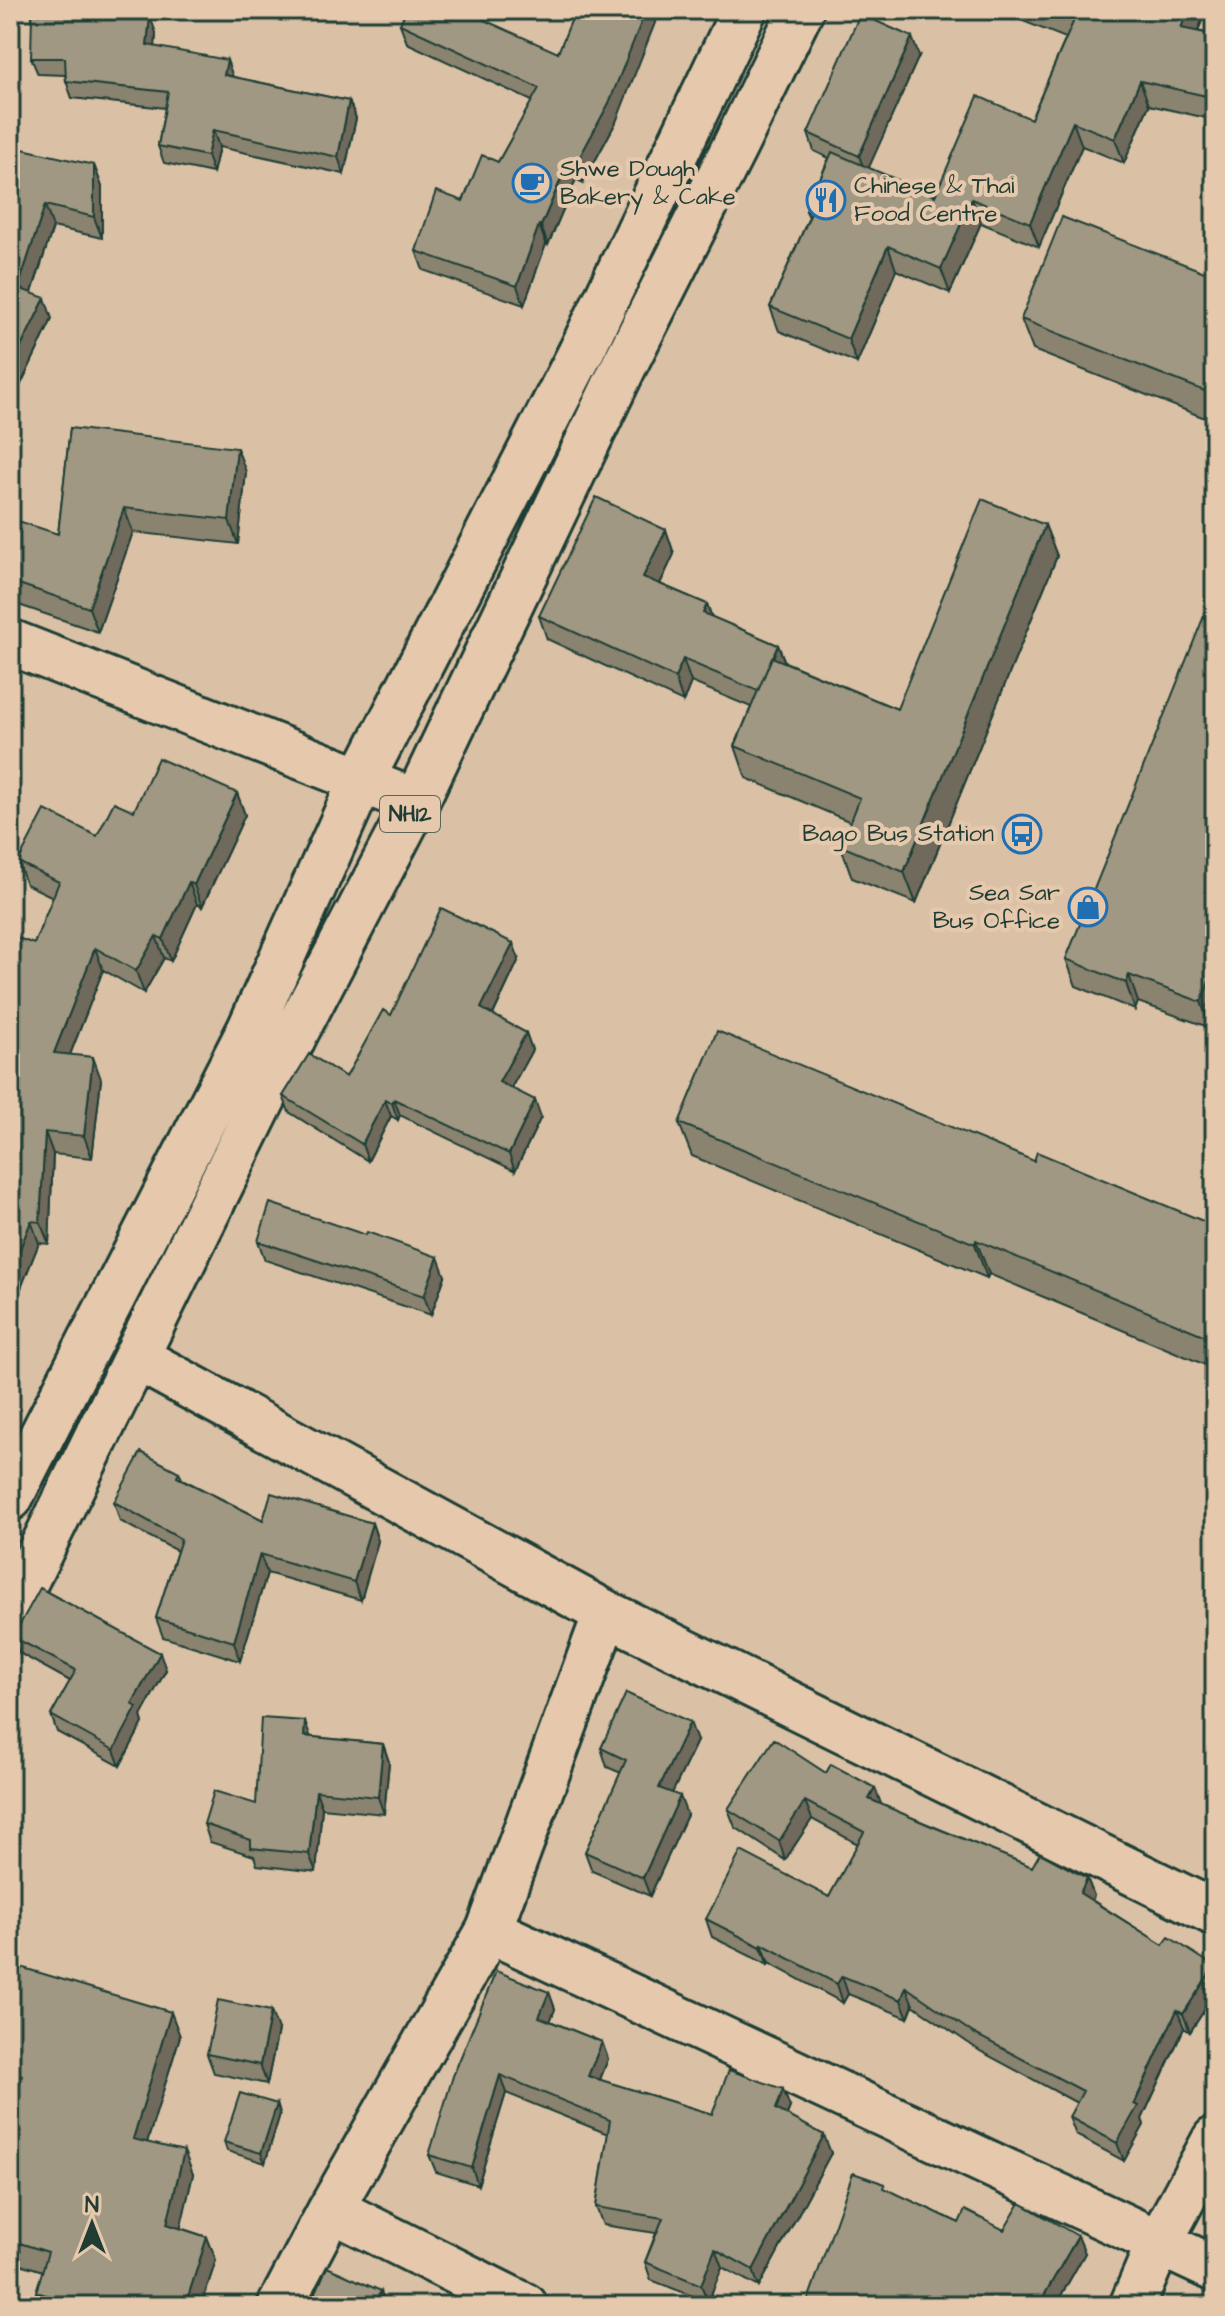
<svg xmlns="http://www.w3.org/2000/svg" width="1225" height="2316" viewBox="0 0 1225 2316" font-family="'Architects Daughter',sans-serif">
  <rect width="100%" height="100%" fill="#dac1a6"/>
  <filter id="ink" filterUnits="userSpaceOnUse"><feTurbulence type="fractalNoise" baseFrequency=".0125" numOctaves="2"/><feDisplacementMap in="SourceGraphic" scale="16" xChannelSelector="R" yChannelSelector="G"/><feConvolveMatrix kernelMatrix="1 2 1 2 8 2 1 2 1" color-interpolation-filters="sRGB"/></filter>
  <g filter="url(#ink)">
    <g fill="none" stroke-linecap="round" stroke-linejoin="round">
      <defs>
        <path id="street" d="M10 642 416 802
          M136 1357 606 1613 1215 1913
          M489 1930 1215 2269
          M331 2209 525 2306
          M280 2306 331 2209 489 1930 606 1613
          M1132 2306 1159 2243 1215 2139"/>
        <path id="highway" d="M10 1498 250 1029 361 781 582 350 744 10
          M10 1613 296 1032 416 802 624 366 736 144 801 10"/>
      </defs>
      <use href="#street" stroke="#1f3d34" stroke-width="50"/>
      <use href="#highway" stroke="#1f3d34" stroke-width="50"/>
      <use href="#street" stroke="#e6c9ad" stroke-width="44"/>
      <use href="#highway" stroke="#e6c9ad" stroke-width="44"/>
    </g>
    <path fill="#8a8370" stroke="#1f3d34" stroke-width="2" d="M995 10H1201L1204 16 1198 31 1215 35V120L1149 105 1124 163 1082 146 1039 247 981 223 950 293 896 270 857 363 779 331 770 307 809 217 806 211 829 158 814 151 808 133 919 56 868 168 935 196 1031 119 1066 38Z
      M584 14 616 122 583 183 576 179 548 245 546 244 524 305 423 270 416 251 498 162 532 101 407 43 400 24 558 53Z
      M156 33 155 46 233 77 349 101 356 118 344 174 219 147 213 173 164 163 158 146 165 108 72 98 66 81 65 75 38 74 31 58Z
      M94 165 102 187V238L53 227 32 293 52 319 10 407V182Z
      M1215 276V422L1033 350 1021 319Z
      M70 428 246 472 238 544 133 532 98 632 10 602V525L58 534Z
      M1045 525 1057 556 916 903 852 878 841 846 851 822 746 778 735 746 751 707 691 682 683 702 547 639 539 616 666 530 674 554 660 584 707 604 712 617 778 645 785 662 897 709Z
      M1215 604V1018L1211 1028 1138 1002 1135 1010 1076 986 1066 959Z
      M237 793 245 815 202 907 197 904 171 961 164 958 144 993 103 970 70 1055 101 1079 92 1158 53 1154 49 1244 39 1243 15 1303 34 944 53 897 26 884 18 862 97 836 134 811Z
      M519 959 493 1015 526 1033 532 1050 511 1088 541 1117 515 1171 400 1115 398 1120 391 1116 368 1161 289 1112 283 1096 346 1077 391 1015Z
      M679 1123 1215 1226V1369L989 1274 987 1278 692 1156Z
      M258 1241 445 1276 431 1315 265 1260Z
      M179 1472 182 1479 263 1520 372 1523 378 1541 361 1600 267 1573 240 1661 163 1637 156 1618 177 1551 120 1521 114 1502Z
      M13 1637 166 1670 141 1716 143 1723 120 1766 57 1732 51 1715 70 1681 19 1653Z
      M311 1737 383 1744 389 1762 384 1814 322 1808 316 1872 257 1865 254 1856 210 1842 204 1824 256 1804Z
      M697 1741 672 1793 687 1815 650 1896 592 1871 585 1852 621 1773 607 1767 601 1748Z
      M826 1773 881 1805 1032 1867 1087 1878 1094 1896 1092 1900 1163 1945 1214 1966 1215 1994 1190 2032 1184 2028 1142 2119 1144 2125 1124 2161 1076 2135 1069 2117 1077 2103 980 2051 913 2005 908 2018 848 1994 843 2003 769 1963 768 1965 712 1937 706 1919 829 1897 858 1844 812 1819 785 1860 735 1827 728 1809Z
      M10 1964 180 2036 147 2142 193 2174 180 2228 207 2237 216 2260 201 2306H41L36 2292 43 2271 10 2261V2125L17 2094 10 2092Z
      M549 1992 555 2009 550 2021 602 2042 608 2059 600 2080 712 2114 790 2107 787 2115 831 2153 759 2287 722 2267 708 2302 651 2280 645 2262 656 2233 603 2225 596 2207 608 2134 506 2093 478 2185 436 2172 429 2155Z
      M278 2030 267 2084 214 2073 207 2054Z
      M277 2104 280 2114 265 2163 227 2151 224 2142Z
      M888 2190 959 2223 1004 2230 1085 2253 1055 2306H806Z"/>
    <path fill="#706a5b" stroke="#1f3d34" stroke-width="2" d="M646 10H660L616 122 583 183 576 164Z
      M1188 10H1201L1204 16 1189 52 1181 28Z
      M150 16 156 33 154 62 147 45Z
      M912 37 919 56 866 174 859 156Z
      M227 60 233 77 224 75Z
      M1140 81 1149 105 1124 163 1115 139Z
      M349 101 356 118 344 174 338 157Z
      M1073 122 1082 146 1039 247 1030 223Z
      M213 130 219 147 213 173 207 156Z
      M569 160 576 179 548 245 541 226Z
      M94 165 102 187V238L94 217Z
      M972 199 981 223 950 293 941 269Z
      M45 205 53 227 26 310 18 288Z
      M539 225 546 244 524 305 517 286Z
      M888 246 896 270 857 363 848 339Z
      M45 298 52 319 10 407V369Z
      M237 448 246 472 238 544 229 520Z
      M124 508 133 532 98 632 89 608Z
      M1045 525 1057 556 916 903 904 872Z
      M666 530 674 554 652 601 643 577Z
      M707 604 715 627 703 613Z
      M778 645 787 668 759 691Z
      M683 659 691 682 683 702 675 678Z
      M237 793 245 815 202 907 194 885Z
      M189 882 197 904 171 961 163 939Z
      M156 936 164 958 144 993 136 971Z
      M513 943 519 959 488 1025 481 1008Z
      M95 948 103 970 62 1075 54 1053Z
      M1215 966V1018L1211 1028 1201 1002Z
      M1129 975 1138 1002 1135 1010 1126 983Z
      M526 1033 532 1050 505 1099 499 1082Z
      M93 1057 101 1079 92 1158 84 1136Z
      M394 1099 400 1115 398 1120 392 1103Z
      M385 1100 391 1116 368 1161 362 1144Z
      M535 1100 541 1117 515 1171 509 1154Z
      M45 1132 53 1154 49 1244 40 1222Z
      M31 1221 39 1243 10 1315V1274Z
      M976 1240 989 1274 987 1278 975 1244Z
      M438 1257 445 1276 431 1315 424 1296Z
      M372 1523 378 1541 361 1600 354 1582Z
      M260 1554 267 1573 240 1661 234 1642Z
      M160 1653 166 1670 141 1716 143 1723 120 1766 114 1750 132 1704Z
      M305 1721 311 1738 304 1736Z
      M690 1722 697 1741 666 1806 659 1788Z
      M383 1744 389 1762 384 1814 378 1797Z
      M875 1788 882 1806 869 1799Z
      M316 1791 322 1808 316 1872 309 1854Z
      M680 1796 687 1815 650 1896 643 1878Z
      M805 1801 812 1819 785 1860 779 1841Z
      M1087 1878 1094 1896 1086 1911 1080 1893Z
      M762 1944 769 1963 768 1965 761 1947Z
      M1214 1966 1215 1994 1190 2032 1183 2014Z
      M842 1976 848 1994 843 2003 837 1984Z
      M906 1987 913 2005 908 2018 901 2000Z
      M549 1992 555 2009 545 2034 539 2017Z
      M1177 2010 1184 2028 1142 2119 1144 2125 1124 2161 1117 2143Z
      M271 2011 278 2030 267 2084 260 2065Z
      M171 2012 180 2036 141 2162 133 2139Z
      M602 2042 608 2059 594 2094 588 2076Z
      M500 2075 506 2093 478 2185 472 2168Z
      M783 2089 790 2107 782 2126 776 2109Z
      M277 2104 280 2114 265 2163 261 2153Z
      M824 2135 831 2153 759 2287 753 2270Z
      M184 2151 193 2174 176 2248 167 2224Z
      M1078 2236 1085 2253 1055 2306H1038Z
      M207 2237 216 2260 201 2306H185Z
      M715 2249 722 2267 708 2302 701 2285Z
      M381 2291 386 2306H375L374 2305Z
      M950 2297 953 2306H947Z"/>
    <path fill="#a09882" stroke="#1f3d34" stroke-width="2" d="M406 10H462L558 53 575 11 584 14 586 10H646L609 103 576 164 569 160 541 226 539 225 517 286 416 251 436 191 463 201 482 155 498 162 539 88 400 24Z
      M1048 10H1188L1181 28 1215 35V98L1140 81 1115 139 1073 122 1030 223 972 199 941 269 888 246 848 339 770 307 811 213 806 211 832 152 935 196 978 96 1031 119 1074 20Z
      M108 13 150 16 147 45 227 60 224 75 349 101 338 157 213 130 207 156 158 146 168 92 66 81 65 58H31L32 14Z
      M860 14 912 37 859 156 808 133Z
      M18 148 94 165V217L45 205 18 288 45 298 10 369V182Z
      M1062 217 1215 276V395L1021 319Z
      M70 428 237 448 229 520 124 508 89 608 10 581V525L12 519 58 534Z
      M596 497 666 530 643 577 707 604 703 613 778 645 773 657H772L758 691 683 659 675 678 539 616Z
      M982 499 1045 525 904 872 841 846 860 798 735 746 772 657 897 709Z
      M1210 601 1215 604V966L1201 1002 1129 975 1126 983 1066 959Z
      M158 758 237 793 194 885 189 882 163 939 156 936 136 971 95 948 54 1053 93 1057 84 1136 45 1132 40 1222 31 1221 10 1274V935L34 944 59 882 18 862 45 810 97 836 114 802 134 811Z
      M441 908 513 943 481 1008 526 1033 499 1082 535 1100 509 1154 394 1099 392 1103 385 1100 362 1144 283 1096 309 1054 346 1077 383 1010 391 1015Z
      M717 1031 1034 1161 1037 1152 1215 1226V1340L976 1240 975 1244 679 1123Z
      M270 1203 366 1235 367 1232 438 1257 424 1296 258 1241Z
      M141 1452 179 1472 177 1477 263 1520 271 1493 372 1523 354 1582 260 1554 234 1642 156 1618 181 1539 114 1502Z
      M40 1588 160 1653 132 1704 137 1707 114 1750 51 1715 76 1670 13 1637Z
      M626 1693 690 1722 659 1788 680 1796 643 1878 585 1852 626 1760 601 1748Z
      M261 1718 305 1721 304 1736 383 1744 378 1797 316 1791 309 1854 251 1848V1840L204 1824 214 1791 256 1804Z
      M774 1739 826 1773 831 1764 875 1788 869 1799 929 1825 1032 1867 1040 1853 1087 1878 1080 1893 1163 1945 1169 1937 1214 1966 1183 2014 1177 2010 1134 2104 1138 2106 1117 2143 1069 2117 1083 2091 973 2033 906 1987 901 2000 842 1976 837 1984 762 1944 761 1947 706 1919 741 1851 829 1897 864 1832 805 1801 779 1841 728 1809Z
      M10 1964 171 2012 133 2139 184 2151 167 2224 207 2237 185 2306H82L36 2292 48 2252 10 2240V2125L22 2075 10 2072Z
      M496 1971 549 1992 539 2017 602 2042 588 2076 712 2114 729 2070 783 2089 776 2109 824 2135 753 2270 715 2249 701 2285 645 2262 663 2218 596 2207 610 2120 500 2075 472 2168 429 2155 453 2076Z
      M218 2000 271 2011 260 2065 207 2054Z
      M240 2093 277 2104 261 2153 224 2142Z
      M853 2173 885 2184 884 2188 959 2223 965 2210 1004 2230 1020 2203 1078 2236 1038 2306H966L950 2297 947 2306H806Z
      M327 2267 381 2291 374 2305 377 2306H310Z"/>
  </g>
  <defs>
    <symbol id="cafe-ring" viewBox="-11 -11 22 22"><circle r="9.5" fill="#e6c9ad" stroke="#1f6fb2" stroke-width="1.5"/><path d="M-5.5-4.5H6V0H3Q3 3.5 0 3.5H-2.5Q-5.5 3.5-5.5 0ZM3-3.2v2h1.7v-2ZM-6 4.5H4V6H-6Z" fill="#1f6fb2"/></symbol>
    <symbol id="restaurant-ring" viewBox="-11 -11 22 22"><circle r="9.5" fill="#e6c9ad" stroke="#1f6fb2" stroke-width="1.5"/><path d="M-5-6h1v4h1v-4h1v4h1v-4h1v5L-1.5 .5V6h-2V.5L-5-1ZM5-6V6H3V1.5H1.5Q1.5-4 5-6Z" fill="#1f6fb2"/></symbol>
    <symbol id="bus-ring" viewBox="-11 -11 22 22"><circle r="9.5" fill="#e6c9ad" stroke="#1f6fb2" stroke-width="1.5"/><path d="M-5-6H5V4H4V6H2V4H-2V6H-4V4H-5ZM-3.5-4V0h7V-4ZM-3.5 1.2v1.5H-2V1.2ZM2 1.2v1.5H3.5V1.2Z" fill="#1f6fb2"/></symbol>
    <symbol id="shop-ring" viewBox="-11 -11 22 22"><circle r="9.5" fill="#e6c9ad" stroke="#1f6fb2" stroke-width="1.5"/><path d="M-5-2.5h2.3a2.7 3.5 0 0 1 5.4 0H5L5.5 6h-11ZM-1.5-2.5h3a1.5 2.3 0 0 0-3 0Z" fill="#1f6fb2"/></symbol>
  </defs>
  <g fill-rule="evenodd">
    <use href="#cafe-ring" x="510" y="161" width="44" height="44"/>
    <use href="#restaurant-ring" x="804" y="178" width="44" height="44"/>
    <use href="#bus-ring" x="1000" y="812" width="44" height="44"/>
    <use href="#shop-ring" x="1066" y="885" width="44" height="44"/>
  </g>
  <g text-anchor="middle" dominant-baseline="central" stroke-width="8" stroke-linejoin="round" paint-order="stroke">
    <rect fill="#e6c9ad" stroke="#5b6758" stroke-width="2" x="380" y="796" width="60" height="36" rx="6"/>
    <g font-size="22" font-weight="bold" fill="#1f3d34">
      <text x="410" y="814">NH12</text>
    </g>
    <g font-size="24" fill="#1f3d34" stroke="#e6c9ad" text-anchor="start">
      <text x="560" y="169">Shwe Dough<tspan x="560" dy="28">Bakery &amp; Cake</tspan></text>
      <text x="854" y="186">Chinese &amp; Thai<tspan x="854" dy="28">Food Centre</tspan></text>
      <text x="994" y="834" text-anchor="end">Bago Bus Station</text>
      <text x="1060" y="893" text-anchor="end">Sea Sar<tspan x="1060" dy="28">Bus Office</tspan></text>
    </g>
  </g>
  <rect width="1225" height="2316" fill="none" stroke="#e6c9ad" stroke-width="40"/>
  <rect x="20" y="20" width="1185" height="2276" fill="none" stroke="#1f3d34" stroke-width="3" filter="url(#ink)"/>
  <g transform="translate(92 2224)" stroke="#e6c9ad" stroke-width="6" paint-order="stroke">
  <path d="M0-6L14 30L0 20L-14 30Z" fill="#1f3d34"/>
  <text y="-12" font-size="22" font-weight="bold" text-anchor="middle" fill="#1f3d34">N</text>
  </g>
</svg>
